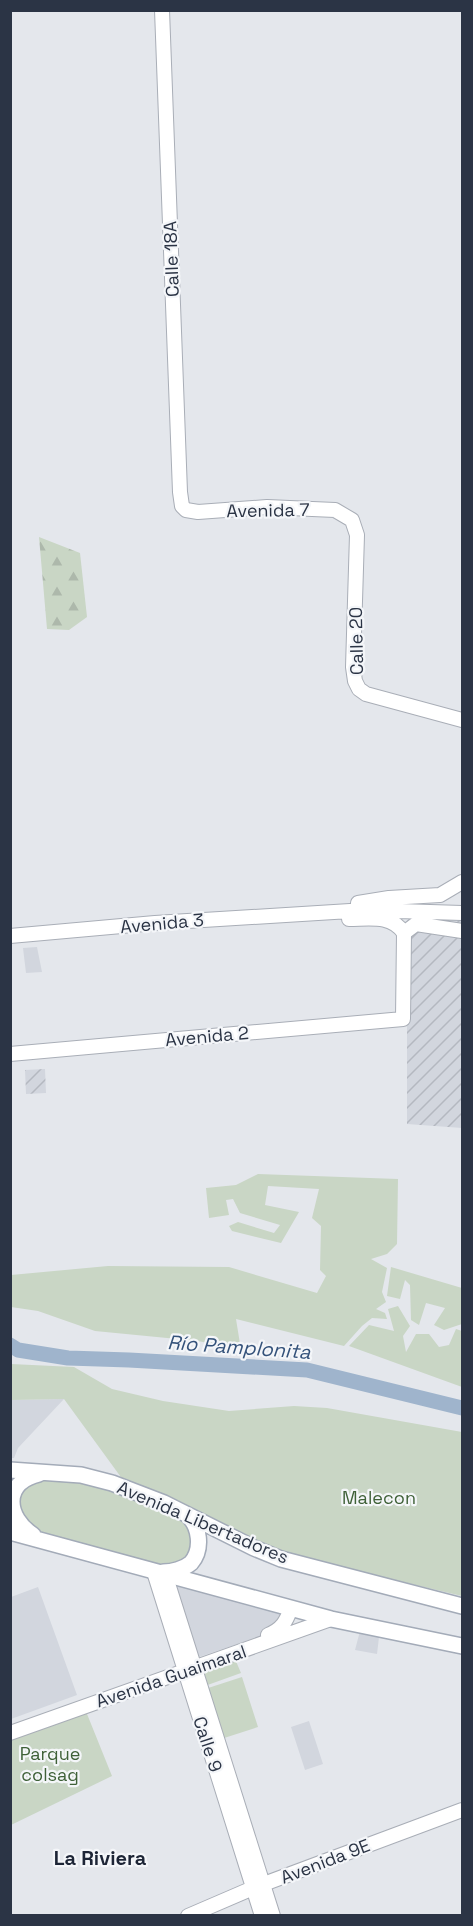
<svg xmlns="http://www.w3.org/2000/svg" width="473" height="1926" viewBox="0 0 473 1926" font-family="'Space Grotesk',sans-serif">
  <defs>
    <pattern id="industrial-furrows" width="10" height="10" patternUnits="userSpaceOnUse" patternTransform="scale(1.5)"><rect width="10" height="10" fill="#d2d6de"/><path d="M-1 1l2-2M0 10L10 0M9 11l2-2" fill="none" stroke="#b4b8c0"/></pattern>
    <pattern id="forest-firs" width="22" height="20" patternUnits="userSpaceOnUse" patternTransform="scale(1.5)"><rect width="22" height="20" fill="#c9d6c5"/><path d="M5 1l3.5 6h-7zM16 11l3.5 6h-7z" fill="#adb8ab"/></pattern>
  </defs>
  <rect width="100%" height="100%" fill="#e4e7ec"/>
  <path fill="#d2d6de" d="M37 947 42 972 26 973 23 948Z
    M64 1399 18 1448 14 1458H11L10 1400Z
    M170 1580 282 1610 276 1631 193 1659Z
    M38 1587 77 1695 11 1719V1597Z
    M360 1631 379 1637 377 1654 355 1650Z
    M309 1721 323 1764 305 1770 291 1727Z"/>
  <path fill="url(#industrial-furrows)" d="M462 912V1128L407 1124V920L433 915Z
    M45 1069 46 1093 26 1094 25 1070Z"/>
  <path fill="#c9d6c5" d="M258 1174 398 1179 397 1244 387 1254 371 1259 387 1268 382 1292 386 1302 376 1309 385 1313 387 1319 372 1318 362 1326 344 1346 236 1319 241 1350 198 1341 95 1331 38 1311 11 1307V1275L108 1266 229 1267 317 1293 326 1276 320 1270 321 1226 312 1218 319 1189 268 1186 265 1205 299 1212 281 1243 232 1231 229 1226 238 1222 274 1233 280 1225 240 1213 233 1199 226 1200 229 1215 209 1218 206 1188 236 1185Z
    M391 1267 462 1288V1324L444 1330 434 1325 445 1308 426 1303 419 1325 411 1320 410 1285 405 1280 400 1299 387 1296Z
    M398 1306 410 1326 403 1336 406 1352 416 1334H429L439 1347 449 1345 456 1329 462 1331V1387L349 1346 369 1325 394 1331 388 1309Z
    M11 1364 74 1367 112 1389 163 1401 229 1411 294 1406 327 1408 462 1432V1596L260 1548 123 1480 64 1399 11 1400Z
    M84 1478 186 1518 196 1539 186 1560 169 1568 38 1533 20 1522 18 1490 29 1480Z
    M235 1659 241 1673 202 1687 197 1672Z
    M242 1677 258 1727 218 1740 202 1690Z
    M85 1709 112 1776 11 1825V1737Z"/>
  <path fill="url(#forest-firs)" d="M39 537 80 553 87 617 69 630 47 629Z"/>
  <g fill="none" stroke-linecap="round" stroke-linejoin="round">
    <path stroke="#9fb4cc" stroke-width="15" d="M10 1345 18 1350 68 1358 129 1360 307 1370 462 1408"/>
    <defs>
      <path id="secondary" d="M162 10 180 492 182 506 186 510 198 512 267 507 335 510 352 520 357 535 353 667 355 681 359 689 366 694 462 720
        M358 903 389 898 440 895 462 882
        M349 919C369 919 391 914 404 933
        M404 933 416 924 462 931
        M10 936 155 923 366 910 462 913
        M10 1054 403 1019 404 933
        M154 1572 262 1916
        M165 1574 273 1916
        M268 1635C282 1629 286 1622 291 1608
        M10 1733 331 1619
        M188 1916 253 1888 462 1810"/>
      <path id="primary" d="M10 1470 81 1475 112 1483 164 1503 254 1548 281 1559 462 1606
        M10 1532 331 1619 462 1646
        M33 1535C6 1517 2 1483 39 1474
        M163 1572C172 1572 184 1569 191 1563 203 1549 200 1525 186 1514"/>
    </defs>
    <use href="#secondary" stroke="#a9aeb7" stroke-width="16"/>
    <use href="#primary" stroke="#a3abb8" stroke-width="18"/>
    <use href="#secondary" stroke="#fff" stroke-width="14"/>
    <use href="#primary" stroke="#fff" stroke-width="15"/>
  </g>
  <g text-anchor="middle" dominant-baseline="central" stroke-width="4.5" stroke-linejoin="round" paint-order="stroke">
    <g font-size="18" fill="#2b3445" stroke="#f4f6f9">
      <text transform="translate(171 259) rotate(-92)">Calle 18A</text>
      <text transform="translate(268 510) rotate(-1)">Avenida 7</text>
      <text transform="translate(356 641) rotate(-91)">Calle 20</text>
      <text transform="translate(162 923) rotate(-5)">Avenida 3</text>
      <text transform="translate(207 1036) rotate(-5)">Avenida 2</text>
      <text transform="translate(203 1522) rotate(23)">Avenida Libertadores</text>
      <text transform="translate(171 1676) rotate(-19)">Avenida Guaimaral</text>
      <text transform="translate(208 1744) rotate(72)">Calle 9</text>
      <text transform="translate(325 1861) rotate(-21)">Avenida 9E</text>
    </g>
    <g font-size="18" fill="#3f6138" stroke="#f4f6f9">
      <text x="379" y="1497">Malecon</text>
      <text x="50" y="1753">Parque<tspan x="50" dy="21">colsag</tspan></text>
    </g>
    <g font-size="20" font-style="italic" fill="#34527a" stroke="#f4f6f9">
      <text transform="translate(239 1347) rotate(4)">Río Pamplonita</text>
    </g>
    <g font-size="20" font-weight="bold" fill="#1d2536" stroke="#f4f6f9">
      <text x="100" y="1858">La Riviera</text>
    </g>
  </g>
  <rect width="473" height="1926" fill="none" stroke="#2b3445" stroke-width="24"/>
</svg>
